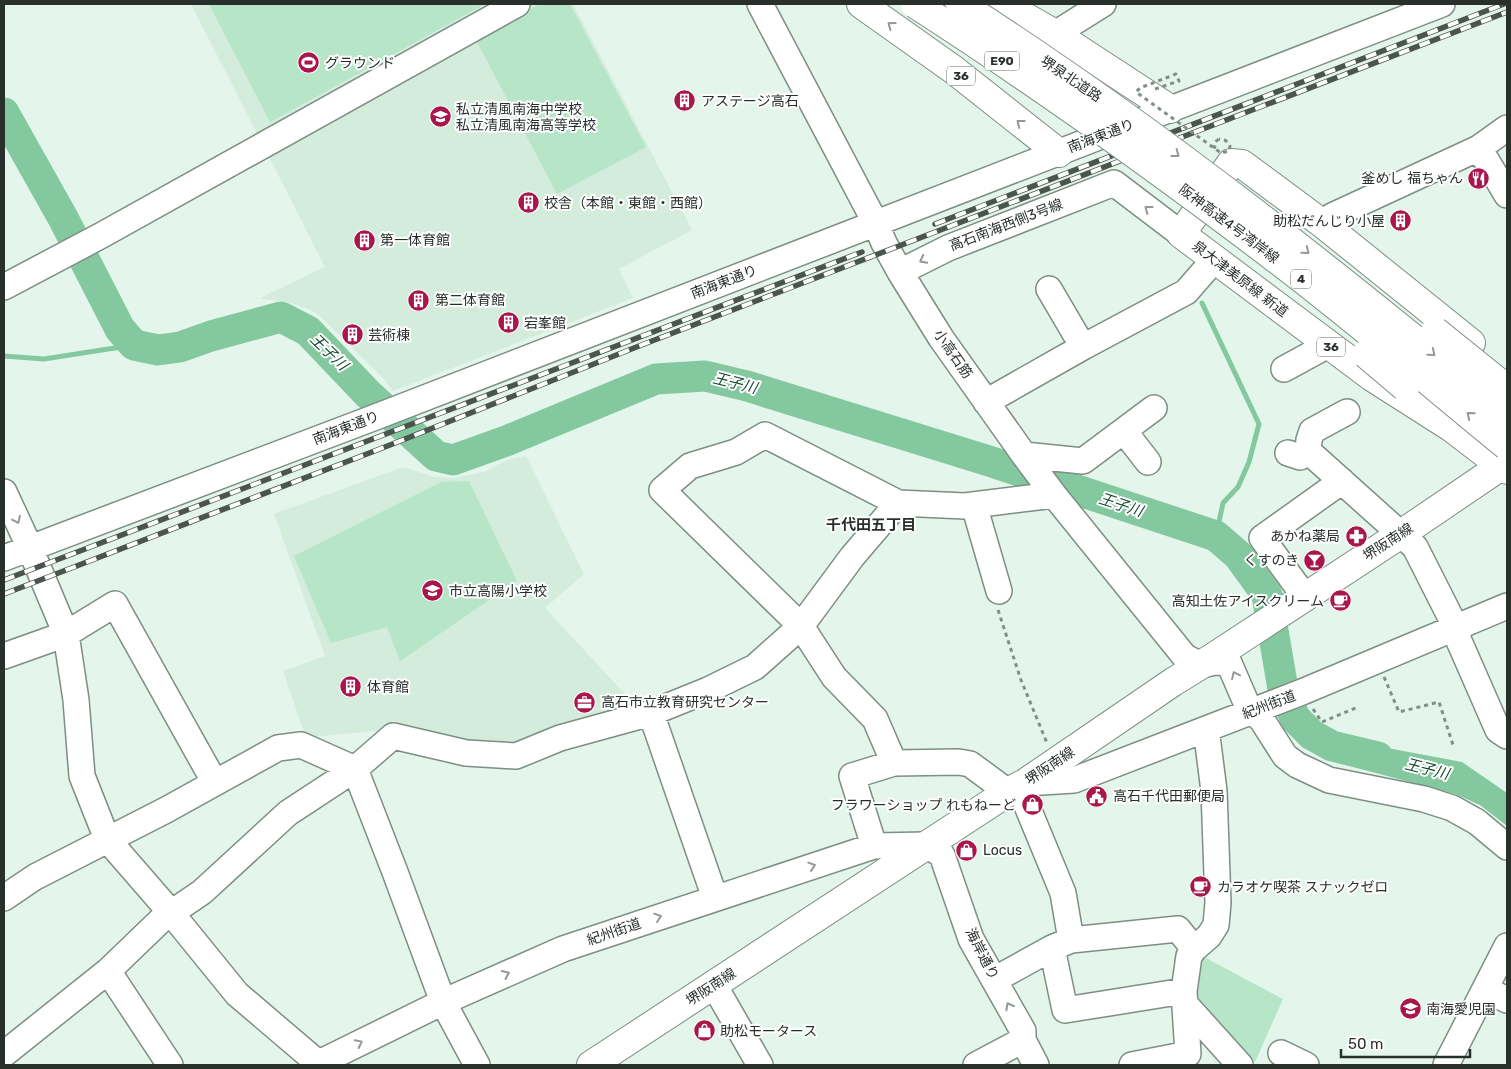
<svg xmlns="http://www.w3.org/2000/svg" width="1511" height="1069" viewBox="0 0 1511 1069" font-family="Rubik,'Noto Sans JP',sans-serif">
  <rect width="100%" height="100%" fill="#e4f6eb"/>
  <path fill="#d3ecdc" d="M191 4H573L692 230 619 269 633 298 393 391 382 377 322 318 311 310 288 302 262 299 260 298 325 267Z
    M526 456 584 574 545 608 637 707 523 747 425 737 394 721 385 730 313 737 305 735 283 671 325 656 274 514 403 467 435 477 453 478 484 472 507 460Z"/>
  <path fill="#b6e5c8" d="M209 4H485L270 122Z
    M540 4H570L646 147 557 194 475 38Z
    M469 481 517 581 400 661 387 627 331 643 294 556 441 482Z
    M1204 957 1283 999 1255 1062 1196 1002 1198 962Z"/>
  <path fill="#83c89f" d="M1334 738 1462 762 1507 793V826L1480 805 1455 794 1342 764Z"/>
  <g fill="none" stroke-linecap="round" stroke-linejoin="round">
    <path stroke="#83c89f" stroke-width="5" d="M1202 303 1259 424 1249 462 1238 487 1223 503 1216 536
      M4 356 44 359 134 345"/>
    <path stroke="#83c89f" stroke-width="31" d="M4 113 63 218 120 329 134 345 158 350 180 347 211 336 281 317 308 331 368 394 436 456 453 460 506 441 656 379 705 376 747 386 989 461 1216 536 1238 555 1267 595 1283 689 1295 718 1312 735 1332 746 1378 757"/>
    <defs>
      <path id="minor" d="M760 4 876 224 884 243 900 272 941 338 1024 455 1054 495 1185 657 1201 665 1215 662 1229 663 1248 707 1262 720 1285 756 1297 765 1329 780 1424 799 1452 808 1477 822 1507 847
        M1055 34 1103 4
        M1479 148 1507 195
        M1323 224 1332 216 1479 148 1507 128
        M900 272 948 248 1114 183 1181 234
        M4 287 102 235 517 4
        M1049 289 1083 347
        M1284 369 1328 345
        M986 402 1083 347 1186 292 1214 260
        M1124 431 1148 462
        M1308 451 1415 547 1456 628 1459 641 1498 730 1507 736
        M1288 453 1300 457 1308 451 1309 440 1312 431 1347 412
        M1024 455 1083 461 1154 408
        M4 492 30 548 66 634 76 700 82 776 107 839 172 914 237 994 318 1063
        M974 505 999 591
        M4 558 373 418 1442 4
        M1305 597 1262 538 1342 481
        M4 656 66 634 115 604 215 783
        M651 713 715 898
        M894 763 875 719 834 677 801 626 662 490 690 466 736 452 765 435 898 503
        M1025 783 1074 780 1302 692 1507 606
        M1025 801 1063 893 1071 940
        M874 846 852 776 894 763 959 762 970 764 1008 792
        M4 898 35 877 166 810 278 748 301 745 355 769 395 872 443 1002 477 1065
        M1052 948 1065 1010 1184 991
        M108 971 170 1065
        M994 980 1052 948 1071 940 1178 929 1194 949
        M714 985 760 1065
        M1485 989 1507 1000
        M1185 1004 1240 1065
        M1281 1053 1306 1065
        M4 1054 108 971 161 920 202 892 288 813 355 769 393 736 466 753 516 756 560 738 651 713 708 690 755 667 801 626 852 557 898 503 965 506 1054 495
        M315 1065 443 1002 563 949 874 846 927 845 942 855 971 939 1023 1031V1040L1036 1065
        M976 1065 1023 1040
        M1132 1065 1188 1054 1184 991 1189 956 1194 949 1209 936 1216 925 1218 903 1214 791 1207 736 1205 730
        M1446 1065 1507 946"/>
      <path id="major" d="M861 4 954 70 1059 153
        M1003 4 1055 34 1170 109
        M1471 343 1323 224 1242 164 1231 163 1181 234 1372 377 1452 428 1507 470
        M591 1065 1008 792 1025 783 1173 682 1212 658 1401 534 1507 462"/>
      <path id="highway" d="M1405 387 1452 428"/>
    </defs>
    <use href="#minor" stroke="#7d8e83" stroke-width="28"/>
    <use href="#major" stroke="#7d8e83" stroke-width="30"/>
    <use href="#highway" stroke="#7d8e83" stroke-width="30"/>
    <path stroke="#828f87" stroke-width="3" stroke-dasharray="4 4" stroke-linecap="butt" d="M1216 148 1214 147 1215 142 1219 139
      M998 610 1021 680 1047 743
      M1384 677 1399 712 1439 702 1454 748
      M1313 709 1322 722 1358 707"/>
    <use href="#minor" stroke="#fff" stroke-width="25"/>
    <use href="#major" stroke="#fff" stroke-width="28"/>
    <use href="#highway" stroke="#fff" stroke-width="28"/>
    <defs>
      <path id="rail" d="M935 224 1504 4
        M4 580 862 252
        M4 594 390 445 639 346 1507 12"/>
    </defs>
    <use href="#rail" stroke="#4b544f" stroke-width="5.5"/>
    <use href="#rail" stroke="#fefefe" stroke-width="4" stroke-dasharray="11" stroke-linecap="butt"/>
    <defs>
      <path id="highway-bridge" d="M915 4C1038 83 1158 169 1275 258 1354 318 1430 383 1507 446
        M960 4C1152 127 1331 270 1507 415
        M1435 331 1507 389
        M1366 354 1405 387"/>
    </defs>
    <use href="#highway-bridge" stroke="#7d8e83" stroke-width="30" stroke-linecap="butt"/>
    <path stroke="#828f87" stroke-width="3" stroke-dasharray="4 4" stroke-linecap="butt" d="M1155 89 1179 81 1176 74 1140 88 1136 92 1221 153 1229 151 1230 146C1227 141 1225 139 1219 139"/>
    <use href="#highway-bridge" stroke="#fff" stroke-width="28"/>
  </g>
  <defs><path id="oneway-chevron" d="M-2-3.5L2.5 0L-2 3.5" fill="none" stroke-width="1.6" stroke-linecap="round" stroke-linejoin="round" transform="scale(1.25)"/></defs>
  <g stroke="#949896">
    <use href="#oneway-chevron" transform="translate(891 25) rotate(-144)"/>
    <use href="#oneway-chevron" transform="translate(1020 123) rotate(-142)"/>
    <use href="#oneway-chevron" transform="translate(1176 154) rotate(37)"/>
    <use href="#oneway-chevron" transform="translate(1148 209) rotate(-143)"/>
    <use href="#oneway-chevron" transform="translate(1306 251) rotate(39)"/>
    <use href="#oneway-chevron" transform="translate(923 260) rotate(153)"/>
    <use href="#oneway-chevron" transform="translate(1432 353) rotate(39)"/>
    <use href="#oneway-chevron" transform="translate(1470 415) rotate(-141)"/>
    <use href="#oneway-chevron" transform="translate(17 520) rotate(65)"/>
    <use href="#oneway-chevron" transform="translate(1235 675) rotate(-115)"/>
    <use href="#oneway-chevron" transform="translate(812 866) rotate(-18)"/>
    <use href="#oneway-chevron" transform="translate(658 917) rotate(-19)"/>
    <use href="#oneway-chevron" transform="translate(506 974) rotate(-24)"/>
    <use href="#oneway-chevron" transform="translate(1009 1006) rotate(-119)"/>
    <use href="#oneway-chevron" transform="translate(359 1043) rotate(-26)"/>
  </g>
  <defs>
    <symbol id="stadium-disc" viewBox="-11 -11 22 22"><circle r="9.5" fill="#a9164b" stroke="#fefefe"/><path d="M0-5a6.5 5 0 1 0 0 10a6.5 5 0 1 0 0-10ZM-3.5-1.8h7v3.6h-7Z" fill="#fff"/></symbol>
    <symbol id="building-disc" viewBox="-11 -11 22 22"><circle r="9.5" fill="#a9164b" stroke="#fefefe"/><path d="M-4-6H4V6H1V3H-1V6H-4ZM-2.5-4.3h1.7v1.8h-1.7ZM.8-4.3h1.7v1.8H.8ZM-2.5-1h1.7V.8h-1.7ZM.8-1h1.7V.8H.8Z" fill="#fff"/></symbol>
    <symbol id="school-disc" viewBox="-11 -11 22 22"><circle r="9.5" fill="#a9164b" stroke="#fefefe"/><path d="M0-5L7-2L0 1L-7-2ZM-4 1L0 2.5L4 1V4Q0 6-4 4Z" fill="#fff"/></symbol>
    <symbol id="restaurant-disc" viewBox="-11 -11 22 22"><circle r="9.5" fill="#a9164b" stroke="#fefefe"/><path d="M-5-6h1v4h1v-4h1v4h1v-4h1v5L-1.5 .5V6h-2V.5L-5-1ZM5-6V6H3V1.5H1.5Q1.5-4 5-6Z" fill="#fff"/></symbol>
    <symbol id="pharmacy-disc" viewBox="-11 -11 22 22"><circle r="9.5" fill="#a9164b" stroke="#fefefe"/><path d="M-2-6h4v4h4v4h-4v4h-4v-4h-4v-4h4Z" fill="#fff"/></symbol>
    <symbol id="bar-disc" viewBox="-11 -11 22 22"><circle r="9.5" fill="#a9164b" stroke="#fefefe"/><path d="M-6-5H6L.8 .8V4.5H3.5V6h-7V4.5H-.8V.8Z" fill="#fff"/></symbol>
    <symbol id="cafe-disc" viewBox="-11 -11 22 22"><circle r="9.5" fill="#a9164b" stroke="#fefefe"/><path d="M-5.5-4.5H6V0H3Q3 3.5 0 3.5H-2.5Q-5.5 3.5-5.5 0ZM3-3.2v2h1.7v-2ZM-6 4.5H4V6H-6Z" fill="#fff"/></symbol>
    <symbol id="office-disc" viewBox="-11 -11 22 22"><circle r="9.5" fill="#a9164b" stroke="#fefefe"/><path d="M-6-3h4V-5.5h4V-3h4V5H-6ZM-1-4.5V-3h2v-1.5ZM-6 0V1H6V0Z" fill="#fff"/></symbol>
    <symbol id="civic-disc" viewBox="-11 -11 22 22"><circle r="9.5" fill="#a9164b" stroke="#fefefe"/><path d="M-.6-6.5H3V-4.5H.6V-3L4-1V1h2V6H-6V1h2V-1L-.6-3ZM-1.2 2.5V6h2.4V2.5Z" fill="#fff"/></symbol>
    <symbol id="shop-disc" viewBox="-11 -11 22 22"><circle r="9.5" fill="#a9164b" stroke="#fefefe"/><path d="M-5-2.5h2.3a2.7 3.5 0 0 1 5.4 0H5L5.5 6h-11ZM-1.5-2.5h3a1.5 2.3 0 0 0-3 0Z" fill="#fff"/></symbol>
  </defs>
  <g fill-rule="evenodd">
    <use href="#stadium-disc" x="296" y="50" width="25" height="25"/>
    <use href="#building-disc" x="672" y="88" width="25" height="25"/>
    <use href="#school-disc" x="428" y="104" width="25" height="25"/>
    <use href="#restaurant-disc" x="1466" y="166" width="25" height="25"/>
    <use href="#building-disc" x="516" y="190" width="25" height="25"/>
    <use href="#building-disc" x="1388" y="208" width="25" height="25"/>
    <use href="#building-disc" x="352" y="228" width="25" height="25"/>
    <use href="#building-disc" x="406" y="288" width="25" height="25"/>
    <use href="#building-disc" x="496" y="310" width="25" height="25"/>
    <use href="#building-disc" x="340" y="322" width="25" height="25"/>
    <use href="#pharmacy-disc" x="1344" y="524" width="25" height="25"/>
    <use href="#bar-disc" x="1302" y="548" width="25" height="25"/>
    <use href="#school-disc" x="420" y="578" width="25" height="25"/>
    <use href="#cafe-disc" x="1328" y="588" width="25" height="25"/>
    <use href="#building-disc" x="338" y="674" width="25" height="25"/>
    <use href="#office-disc" x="572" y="690" width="25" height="25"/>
    <use href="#civic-disc" x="1084" y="784" width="25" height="25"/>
    <use href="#shop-disc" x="1020" y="792" width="25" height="25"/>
    <use href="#shop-disc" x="954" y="838" width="25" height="25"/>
    <use href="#cafe-disc" x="1188" y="874" width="25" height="25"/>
    <use href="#school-disc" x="1398" y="996" width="25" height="25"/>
    <use href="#shop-disc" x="692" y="1018" width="25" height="25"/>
  </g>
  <g text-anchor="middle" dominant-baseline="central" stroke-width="4" stroke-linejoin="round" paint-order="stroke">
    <g fill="#fefefe" stroke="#696e6b" stroke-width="1">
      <rect x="984.5" y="51.5" width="35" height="19" rx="4"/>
      <rect x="947" y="66.5" width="28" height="19" rx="4"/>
      <rect x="1291" y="269.5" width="20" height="19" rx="4"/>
      <rect x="1317" y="337.5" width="28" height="19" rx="4"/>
    </g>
    <g font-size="12" font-weight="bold" fill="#29302c">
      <text x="1002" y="61">E90</text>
      <text x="961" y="76">36</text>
      <text x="1301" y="279">4</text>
      <text x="1331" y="347">36</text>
    </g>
    <g font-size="14" fill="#29302c" stroke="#fefefe" text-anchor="start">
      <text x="325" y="63">グラウンド</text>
      <text x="701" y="101">アステージ高石</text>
      <text x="456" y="109">私立清風南海中学校<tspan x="456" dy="16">私立清風南海高等学校</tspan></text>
      <text x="1463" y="178" text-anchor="end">釜めし 福ちゃん</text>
      <text x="544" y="203">校舎（本館・東館・西館）</text>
      <text x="1385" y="221" text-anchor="end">助松だんじり小屋</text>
      <text x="380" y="240">第一体育館</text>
      <text x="435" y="300">第二体育館</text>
      <text x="524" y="323">宕峯館</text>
      <text x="368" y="335">芸術棟</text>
      <text x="1340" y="536" text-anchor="end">あかね薬局</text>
      <text x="1299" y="560" text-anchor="end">くすのき</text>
      <text x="449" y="591">市立高陽小学校</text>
      <text x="1324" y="601" text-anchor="end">高知土佐アイスクリーム</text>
      <text x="367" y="687">体育館</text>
      <text x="601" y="702">高石市立教育研究センター</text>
      <text x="1113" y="796">高石千代田郵便局</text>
      <text x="1016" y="805" text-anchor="end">フラワーショップ れもねーど</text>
      <text x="983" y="850">Locus</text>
      <text x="1217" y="887">カラオケ喫茶 スナックゼロ</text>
      <text x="1426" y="1009">南海愛児園</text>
      <text x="720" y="1031">助松モータース</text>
    </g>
    <g font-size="14" fill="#29302c" stroke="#fefefe">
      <text transform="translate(1071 79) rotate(34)">堺泉北道路</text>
      <text transform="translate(1101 136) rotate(-21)">南海東通り</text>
      <text transform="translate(1229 224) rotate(37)">阪神高速4号湾岸線</text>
      <text transform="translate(1006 225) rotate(-21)">高石南海西側3号線</text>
      <text transform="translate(1240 279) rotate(37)">泉大津美原線 新道</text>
      <text transform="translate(724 282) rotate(-21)">南海東通り</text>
      <text transform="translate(953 354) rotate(55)">小高石筋</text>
      <text transform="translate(346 428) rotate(-21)">南海東通り</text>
      <text transform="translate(1388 542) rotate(-33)">堺阪南線</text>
      <text transform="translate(1269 705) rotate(-21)">紀州街道</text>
      <text transform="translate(1050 766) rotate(-34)">堺阪南線</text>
      <text transform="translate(614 932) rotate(-19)">紀州街道</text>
      <text transform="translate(982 954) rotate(63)">海岸通り</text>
      <text transform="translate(711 987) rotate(-33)">堺阪南線</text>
    </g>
    <g font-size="15" font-style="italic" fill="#164b30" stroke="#fefefe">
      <text transform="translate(329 352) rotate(44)">王子川</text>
      <text transform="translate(735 383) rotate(14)">王子川</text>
      <text transform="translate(1121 505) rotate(18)">王子川</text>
      <text transform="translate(1427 769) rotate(14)">王子川</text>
    </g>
    <g font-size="15" font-weight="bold" fill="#29302c" stroke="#fefefe">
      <text x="871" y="525">千代田五丁目</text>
    </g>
  </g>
  <rect width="1511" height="1069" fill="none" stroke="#29302c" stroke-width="10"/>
  <path d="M1341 1049v8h129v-8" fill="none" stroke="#29302c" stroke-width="2.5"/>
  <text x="1348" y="1049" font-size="15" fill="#29302c" stroke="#fefefe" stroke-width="4" paint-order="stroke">50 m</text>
</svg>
